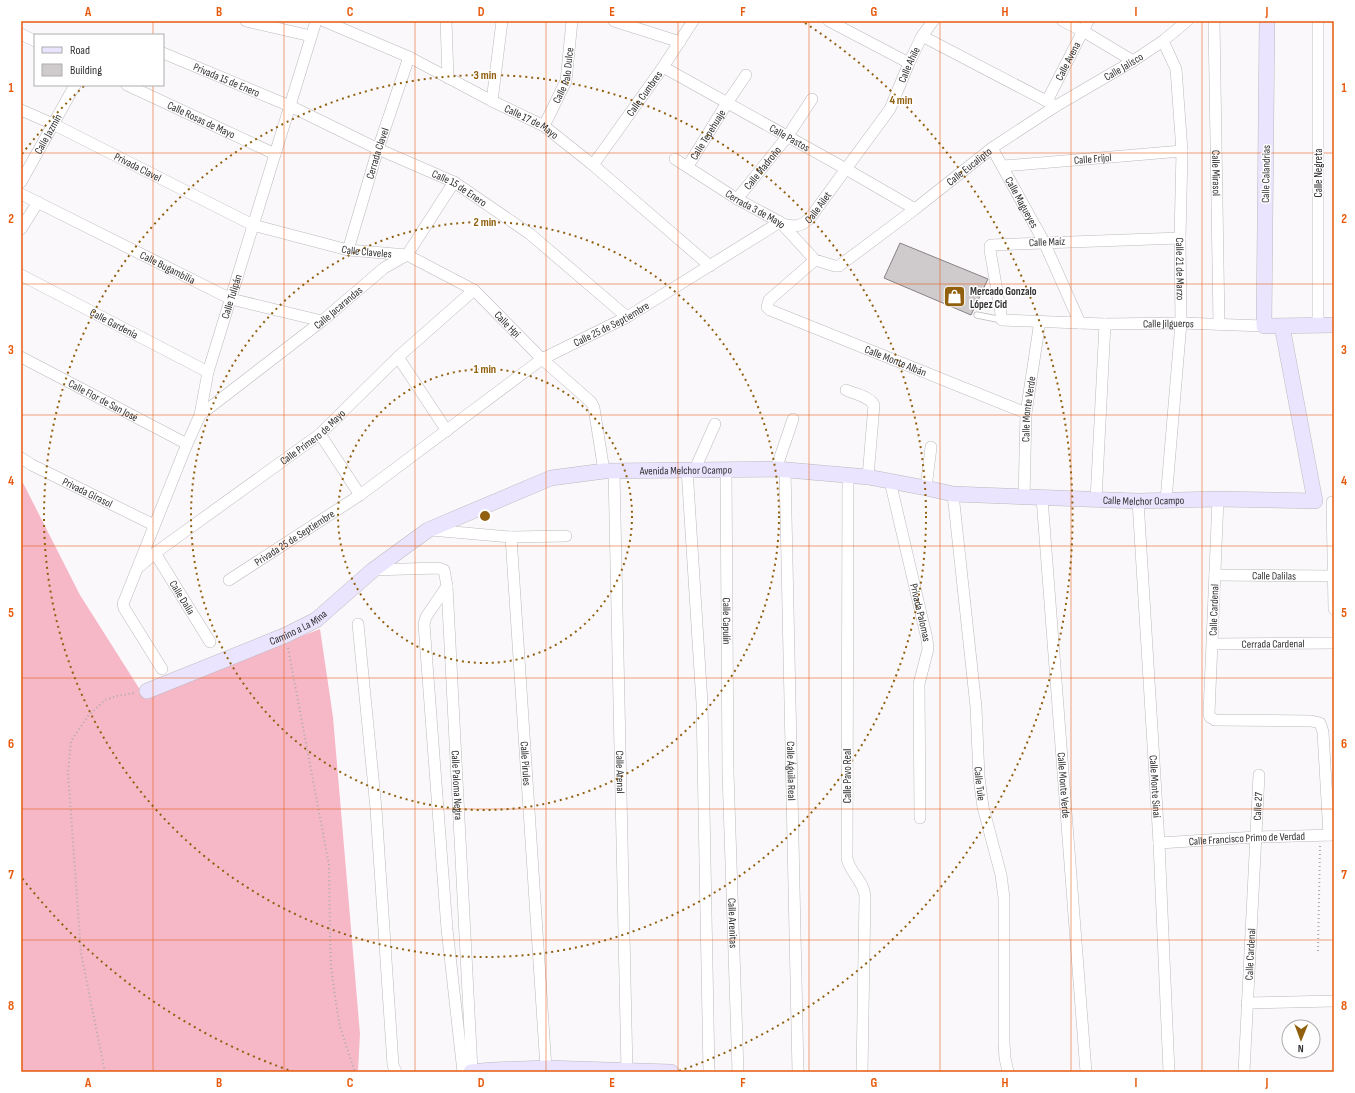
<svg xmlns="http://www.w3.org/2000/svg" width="1355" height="1093" viewBox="0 0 1355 1093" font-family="'Sofia Sans Condensed',sans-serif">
  <rect width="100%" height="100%" fill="#fbf8fc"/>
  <path fill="#f6b8c7" d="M21 479 80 595 144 696 320 629 333 717 360 1034 358 1072H21Z"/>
  <path fill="#cfcbcd" stroke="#868285" d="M900 243 988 279 971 315 884 278Z"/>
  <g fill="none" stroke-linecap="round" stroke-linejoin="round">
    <defs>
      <path id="lane" d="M977 315 1002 320"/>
      <g id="street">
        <path d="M246 21 311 36"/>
        <path id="s1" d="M324 21 409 57 492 101 544 126 593 165 710 266"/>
        <path d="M446 21 448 78"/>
        <path d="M614 21 680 42"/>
        <path d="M829 21 909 63"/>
        <path d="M1063 21 1083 31 1133 61"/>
        <path id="s2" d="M1214 21 1219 324"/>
        <path d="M1318 21V325"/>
        <path d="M21 34 35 41"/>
        <path d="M922 36 1056 106"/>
        <path id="s3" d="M1163 41 1176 69 1182 151 1180 238 1181 323 1166 500"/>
        <path id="s4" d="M163 53 290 106 378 149 454 182 530 234 627 317"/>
        <path id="s5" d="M663 67 846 169 915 209"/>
        <path id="s6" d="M127 85 275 154"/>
        <path d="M492 101 502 21"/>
        <path id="s7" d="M1047 101 1088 21"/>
        <path id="s8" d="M21 110 53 124 253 225 348 250 407 255 474 290 542 359 591 402 594 408 604 471"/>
        <path id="s9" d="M544 126 566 81 572 21"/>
        <path id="s10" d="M992 148 1044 242 1080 323"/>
        <path id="s11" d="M675 159 737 199 780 222 815 260 835 266H839L915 209 992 148 1056 106 1133 61 1163 41 1187 21"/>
        <path id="s12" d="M593 165 663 67 693 21"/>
        <path id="s13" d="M688 166 727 103 746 75"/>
        <path id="s14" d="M1003 166 1182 151"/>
        <path id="s15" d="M21 182 75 85"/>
        <path id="s16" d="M21 194 231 299 322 321"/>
        <path id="s17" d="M737 199 787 137 812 99"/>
        <path id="s18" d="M780 223C793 227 800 228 810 218L890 109 909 63 922 36 933 21"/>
        <path d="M21 229 38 202"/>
        <path id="s19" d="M1180 238 991 245 990 246V250L1002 320 1105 324 1181 323 1264 326"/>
        <path id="s20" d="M348 250 378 149 409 57"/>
        <path id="s21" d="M815 260 769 300 767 307 770 310 1026 413"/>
        <path id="s22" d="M21 275 208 372"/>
        <path id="s23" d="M21 357 187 444"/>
        <path d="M398 357 447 431"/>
        <path d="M846 390C855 394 869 396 874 405L868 477"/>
        <path id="s24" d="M200 415 322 321 384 268 407 255 454 182"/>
        <path d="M320 434 360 495"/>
        <path id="s25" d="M21 458 32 465 154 525"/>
        <path d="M687 469 702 703 709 1072"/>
        <path d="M695 469 715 424"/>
        <path id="s26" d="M726 469 728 773 738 1072"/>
        <path d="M776 469 793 419"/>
        <path id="s27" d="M785 469 798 1072"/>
        <path id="s28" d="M614 471 627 1072"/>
        <path d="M848 474 847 858C849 872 864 881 865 896L862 1072"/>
        <path id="s29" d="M890 481 927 639 928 649 919 684 920 818"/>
        <path d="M926 488 931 447"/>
        <path id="s30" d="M953 494 976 707 979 777 983 807 1001 875 1004 898V1043L1005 1058 1008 1072"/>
        <path id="s31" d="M1024 498 1026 413 1040 321"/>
        <path id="s32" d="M1042 498 1086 1072"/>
        <path d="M1218 499 1209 714 1210 717 1215 720 1311 721 1320 723 1323 732 1329 835"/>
        <path d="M1096 500 1105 324"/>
        <path id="s33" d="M1138 501 1159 843 1169 1072"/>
        <path d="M1332 502 1334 609"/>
        <path d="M431 530 511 537 566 536"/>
        <path id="s34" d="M511 537 546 1068 548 1072"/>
        <path id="s35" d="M155 553 210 642"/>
        <path id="s36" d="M139 567 155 553 320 434 398 357 474 290"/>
        <path id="s37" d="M373 570 438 568 444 570 447 586 472 1071"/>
        <path id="s38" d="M1215 575 1333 576"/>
        <path id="s39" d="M229 580 360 495 542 359 627 317 780 222"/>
        <path d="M447 586 426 617 424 624 447 929 463 1072"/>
        <path d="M358 624 376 809 393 1065 396 1072"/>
        <path id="s40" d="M1213 644 1334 643"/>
        <path id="s41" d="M162 669 124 608 123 604 187 444 200 415 208 372 316 21"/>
        <path id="s42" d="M1159 843 1256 837 1334 835"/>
        <path d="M1247 1003 1334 1001"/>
        <path id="s43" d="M1244 1072 1259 775"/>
      </g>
      <g id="secondary">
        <path d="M1267 21 1264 326 1334 325"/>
        <path id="s44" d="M147 691 286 635 316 620 373 570 428 530 551 478 604 471 776 469 868 477 926 488 953 494 1138 501 1218 499 1315 501 1282 326"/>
        <path d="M471 1072 492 1070 546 1068 671 1072"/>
      </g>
    </defs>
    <use href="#lane" stroke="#bcb9bd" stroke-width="7"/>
    <use href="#street" stroke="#bcb9bd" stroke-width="12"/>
    <use href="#secondary" stroke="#bcb9bd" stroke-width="16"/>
    <path stroke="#adaaad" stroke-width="2" stroke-dasharray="1 3" stroke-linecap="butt" d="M288 648 329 865 330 935 331 967 336 1003 340 1027 355 1072
      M1318 951 1320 846
      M105 1072 81 953 68 773 71 741 88 716 105 700 117 696 134 693"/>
    <use href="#lane" stroke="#fff" stroke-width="5.5"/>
    <use href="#street" stroke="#fff" stroke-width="11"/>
    <use href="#secondary" stroke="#eae4fe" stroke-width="15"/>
  </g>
  <path fill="none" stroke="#e8590c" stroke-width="1" stroke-opacity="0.55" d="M153 21V35M284 21V1072M415 21V1072M546 21V1072M678 21V1072M809 21V1072M940 21V1072M1071 21V1072M1202 21V1072M153 85V1072M21 153H1334M21 284H1334M21 415H1334M21 546H1334M21 678H1334M21 809H1334M21 940H1334"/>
  <g fill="none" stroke="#91600f" stroke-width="2" stroke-dasharray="2 4">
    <circle cx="485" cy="516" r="147"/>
    <circle cx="485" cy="516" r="294"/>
    <circle cx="485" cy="516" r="441"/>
    <path d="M294 1072A588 588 0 0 1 22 878M22 154A588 588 0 0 1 84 86M805 23A588 588 0 0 1 676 1072"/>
  </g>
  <defs>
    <symbol id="shop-square" viewBox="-11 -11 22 22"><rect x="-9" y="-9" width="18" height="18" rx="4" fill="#91600f" stroke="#fff"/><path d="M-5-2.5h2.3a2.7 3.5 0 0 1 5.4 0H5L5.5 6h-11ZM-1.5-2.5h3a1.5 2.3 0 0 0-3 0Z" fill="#fff"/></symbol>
  </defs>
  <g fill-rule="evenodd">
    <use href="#shop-square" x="942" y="284" width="25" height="25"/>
  </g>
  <g text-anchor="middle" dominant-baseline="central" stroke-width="3" stroke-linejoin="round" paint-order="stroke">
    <g font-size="11" fill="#323132" stroke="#fff">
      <text stroke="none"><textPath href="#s7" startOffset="45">Calle Avena</textPath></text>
      <text stroke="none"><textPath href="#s18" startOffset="216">Calle Ahile</textPath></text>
      <text stroke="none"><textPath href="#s11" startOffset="547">Calle Jalisco</textPath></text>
      <text stroke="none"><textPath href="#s9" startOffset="55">Calle Palo Dulce</textPath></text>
      <text stroke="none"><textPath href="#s4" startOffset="69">Privada 15 de Enero</textPath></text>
      <text stroke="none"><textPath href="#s12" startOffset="88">Calle Cumbres</textPath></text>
      <text stroke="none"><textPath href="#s6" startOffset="82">Calle Rosas de Mayo</textPath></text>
      <text stroke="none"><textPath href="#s1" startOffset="231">Calle 17 de Mayo</textPath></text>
      <text stroke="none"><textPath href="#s15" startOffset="55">Calle Jazmín</textPath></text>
      <text stroke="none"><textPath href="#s13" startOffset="37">Calle Tepehuaje</textPath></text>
      <text stroke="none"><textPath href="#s5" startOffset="145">Calle Pastos</textPath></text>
      <text stroke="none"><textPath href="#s20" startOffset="101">Cerrada Clavel</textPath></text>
      <text stroke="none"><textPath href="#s14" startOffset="90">Calle Frijol</textPath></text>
      <text stroke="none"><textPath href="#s8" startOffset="130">Privada Clavel</textPath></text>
      <text stroke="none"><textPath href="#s11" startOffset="363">Calle Eucalipto</textPath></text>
      <text stroke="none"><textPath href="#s17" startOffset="40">Calle Madroño</textPath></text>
      <text stroke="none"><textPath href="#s2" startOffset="152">Calle Mirasol</textPath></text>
      <text transform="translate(1318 173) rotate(-90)">Calle Negreta</text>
      <text transform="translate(1266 174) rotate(-89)">Calle Calandrias</text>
      <text stroke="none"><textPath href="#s4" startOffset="326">Calle 15 de Enero</textPath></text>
      <text stroke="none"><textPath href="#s10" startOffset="62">Calle Magueyes</textPath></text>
      <text stroke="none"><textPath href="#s18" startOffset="46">Calle Ailet</textPath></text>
      <text stroke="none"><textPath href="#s11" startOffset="95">Cerrada 3 de Mayo</textPath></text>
      <text transform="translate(1047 242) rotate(-2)">Calle Maíz</text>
      <text stroke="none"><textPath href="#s8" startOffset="376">Calle Claveles</textPath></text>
      <text stroke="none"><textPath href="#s16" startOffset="164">Calle Bugambilia</textPath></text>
      <text stroke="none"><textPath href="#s3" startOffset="231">Calle 21 de Marzo</textPath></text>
      <text stroke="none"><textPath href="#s41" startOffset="403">Calle Tulipán</textPath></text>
      <text stroke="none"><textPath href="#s24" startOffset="175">Calle Jacarandas</textPath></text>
      <text stroke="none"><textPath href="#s22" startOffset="105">Calle Gardenia</textPath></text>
      <text stroke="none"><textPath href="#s39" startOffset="461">Calle 25 de Septiembre</textPath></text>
      <text stroke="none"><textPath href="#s19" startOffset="432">Calle Jilgueros</textPath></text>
      <text stroke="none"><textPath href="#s8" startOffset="540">Calle Hpi</textPath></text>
      <text stroke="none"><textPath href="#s21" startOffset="208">Calle Monte Albán</textPath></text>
      <text stroke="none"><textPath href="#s23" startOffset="93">Calle Flor de San José</textPath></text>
      <text stroke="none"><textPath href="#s31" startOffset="89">Calle Monte Verde</textPath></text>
      <text stroke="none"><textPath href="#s36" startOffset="217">Calle Primero de Mayo</textPath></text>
      <text stroke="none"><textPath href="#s44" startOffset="596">Avenida Melchor Ocampo</textPath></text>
      <text stroke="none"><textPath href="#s25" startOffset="75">Privada Girasol</textPath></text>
      <text stroke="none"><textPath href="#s44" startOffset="1056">Calle Melchor Ocampo</textPath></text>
      <text stroke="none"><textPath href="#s39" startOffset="78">Privada 25 de Septiembre</textPath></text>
      <text stroke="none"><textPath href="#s38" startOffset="59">Calle Dalilas</textPath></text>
      <text stroke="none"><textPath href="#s35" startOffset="52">Calle Dalia</textPath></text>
      <text transform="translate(1214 610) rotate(-88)">Calle Cardenal</text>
      <text stroke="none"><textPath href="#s29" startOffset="135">Privada Palomas</textPath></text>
      <text stroke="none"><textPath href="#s26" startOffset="152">Calle Capulín</textPath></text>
      <text stroke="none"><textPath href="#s44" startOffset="164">Camino a La Mina</textPath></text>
      <text stroke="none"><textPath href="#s40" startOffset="60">Cerrada Cardenal</textPath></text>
      <text stroke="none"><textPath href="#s34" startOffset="227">Calle Pirules</textPath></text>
      <text stroke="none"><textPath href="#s27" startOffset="302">Calle Águila Real</textPath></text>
      <text stroke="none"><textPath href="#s28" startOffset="301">Calle Arenal</textPath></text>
      <text transform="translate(847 776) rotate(-90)">Calle Pavo Real</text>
      <text stroke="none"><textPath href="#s30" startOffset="291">Calle Tule</textPath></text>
      <text stroke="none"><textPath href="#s37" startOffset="287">Calle Paloma Negra</textPath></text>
      <text stroke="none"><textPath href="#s32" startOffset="288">Calle Monte Verde</textPath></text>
      <text stroke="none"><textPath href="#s33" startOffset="286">Calle Monte Sinai</textPath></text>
      <text stroke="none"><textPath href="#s43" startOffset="266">Calle 27</textPath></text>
      <text stroke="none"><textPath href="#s42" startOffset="88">Calle Francisco Primo de Verdad</textPath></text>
      <text stroke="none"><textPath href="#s26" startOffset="454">Calle Arenitas</textPath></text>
      <text stroke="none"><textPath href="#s43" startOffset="118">Calle Cardenal</textPath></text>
    </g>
    <g font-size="11" font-weight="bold" fill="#323132" stroke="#fff" text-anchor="start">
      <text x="970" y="291">Mercado Gonzalo<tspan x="970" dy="13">López Cid</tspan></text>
    </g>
  </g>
  <circle cx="485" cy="516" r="6" fill="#91600f" stroke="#fff" stroke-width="2"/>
  <g font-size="12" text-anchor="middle" font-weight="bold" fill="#91600f" stroke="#fff" stroke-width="3" stroke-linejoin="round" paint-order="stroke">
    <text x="485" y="79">3 min</text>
    <text x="901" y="104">4 min</text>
    <text x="485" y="226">2 min</text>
    <text x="485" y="373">1 min</text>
  </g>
  <rect width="1355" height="1093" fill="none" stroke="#ffffff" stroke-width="44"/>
  <rect x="34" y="34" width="130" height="52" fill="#ffffff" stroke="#adadad"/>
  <rect x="42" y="47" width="20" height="6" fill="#eae4fe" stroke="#adadad"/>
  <text x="70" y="54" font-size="12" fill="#323132">Road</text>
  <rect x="42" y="64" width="20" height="12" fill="#cfcbcd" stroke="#adadad"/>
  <text x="70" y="74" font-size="12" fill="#323132">Building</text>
  <g transform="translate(1301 1039) rotate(181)"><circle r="19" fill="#ffffff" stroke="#adadad"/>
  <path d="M0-3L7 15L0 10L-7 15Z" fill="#91600f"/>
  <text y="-6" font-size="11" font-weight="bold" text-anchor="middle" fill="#323132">N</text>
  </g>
  <rect x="22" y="22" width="1311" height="1049" fill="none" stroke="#e8590c" stroke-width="1.5"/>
  <g font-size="13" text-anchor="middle" font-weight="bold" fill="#e8590c">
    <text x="88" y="16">A</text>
    <text x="219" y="16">B</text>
    <text x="350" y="16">C</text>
    <text x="481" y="16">D</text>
    <text x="612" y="16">E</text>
    <text x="743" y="16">F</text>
    <text x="874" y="16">G</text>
    <text x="1005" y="16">H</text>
    <text x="1136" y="16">I</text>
    <text x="1267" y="16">J</text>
    <text x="11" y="92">1</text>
    <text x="1344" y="92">1</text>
    <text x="11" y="223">2</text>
    <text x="1344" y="223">2</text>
    <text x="11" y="354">3</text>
    <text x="1344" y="354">3</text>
    <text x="11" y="485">4</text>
    <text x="1344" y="485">4</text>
    <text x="11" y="617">5</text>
    <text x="1344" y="617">5</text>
    <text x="11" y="748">6</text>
    <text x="1344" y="748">6</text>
    <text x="11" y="879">7</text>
    <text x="1344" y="879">7</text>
    <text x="11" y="1010">8</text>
    <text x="1344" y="1010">8</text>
    <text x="88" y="1087">A</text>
    <text x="219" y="1087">B</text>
    <text x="350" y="1087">C</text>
    <text x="481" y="1087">D</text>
    <text x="612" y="1087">E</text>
    <text x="743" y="1087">F</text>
    <text x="874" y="1087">G</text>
    <text x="1005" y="1087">H</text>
    <text x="1136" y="1087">I</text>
    <text x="1267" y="1087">J</text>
  </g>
</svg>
